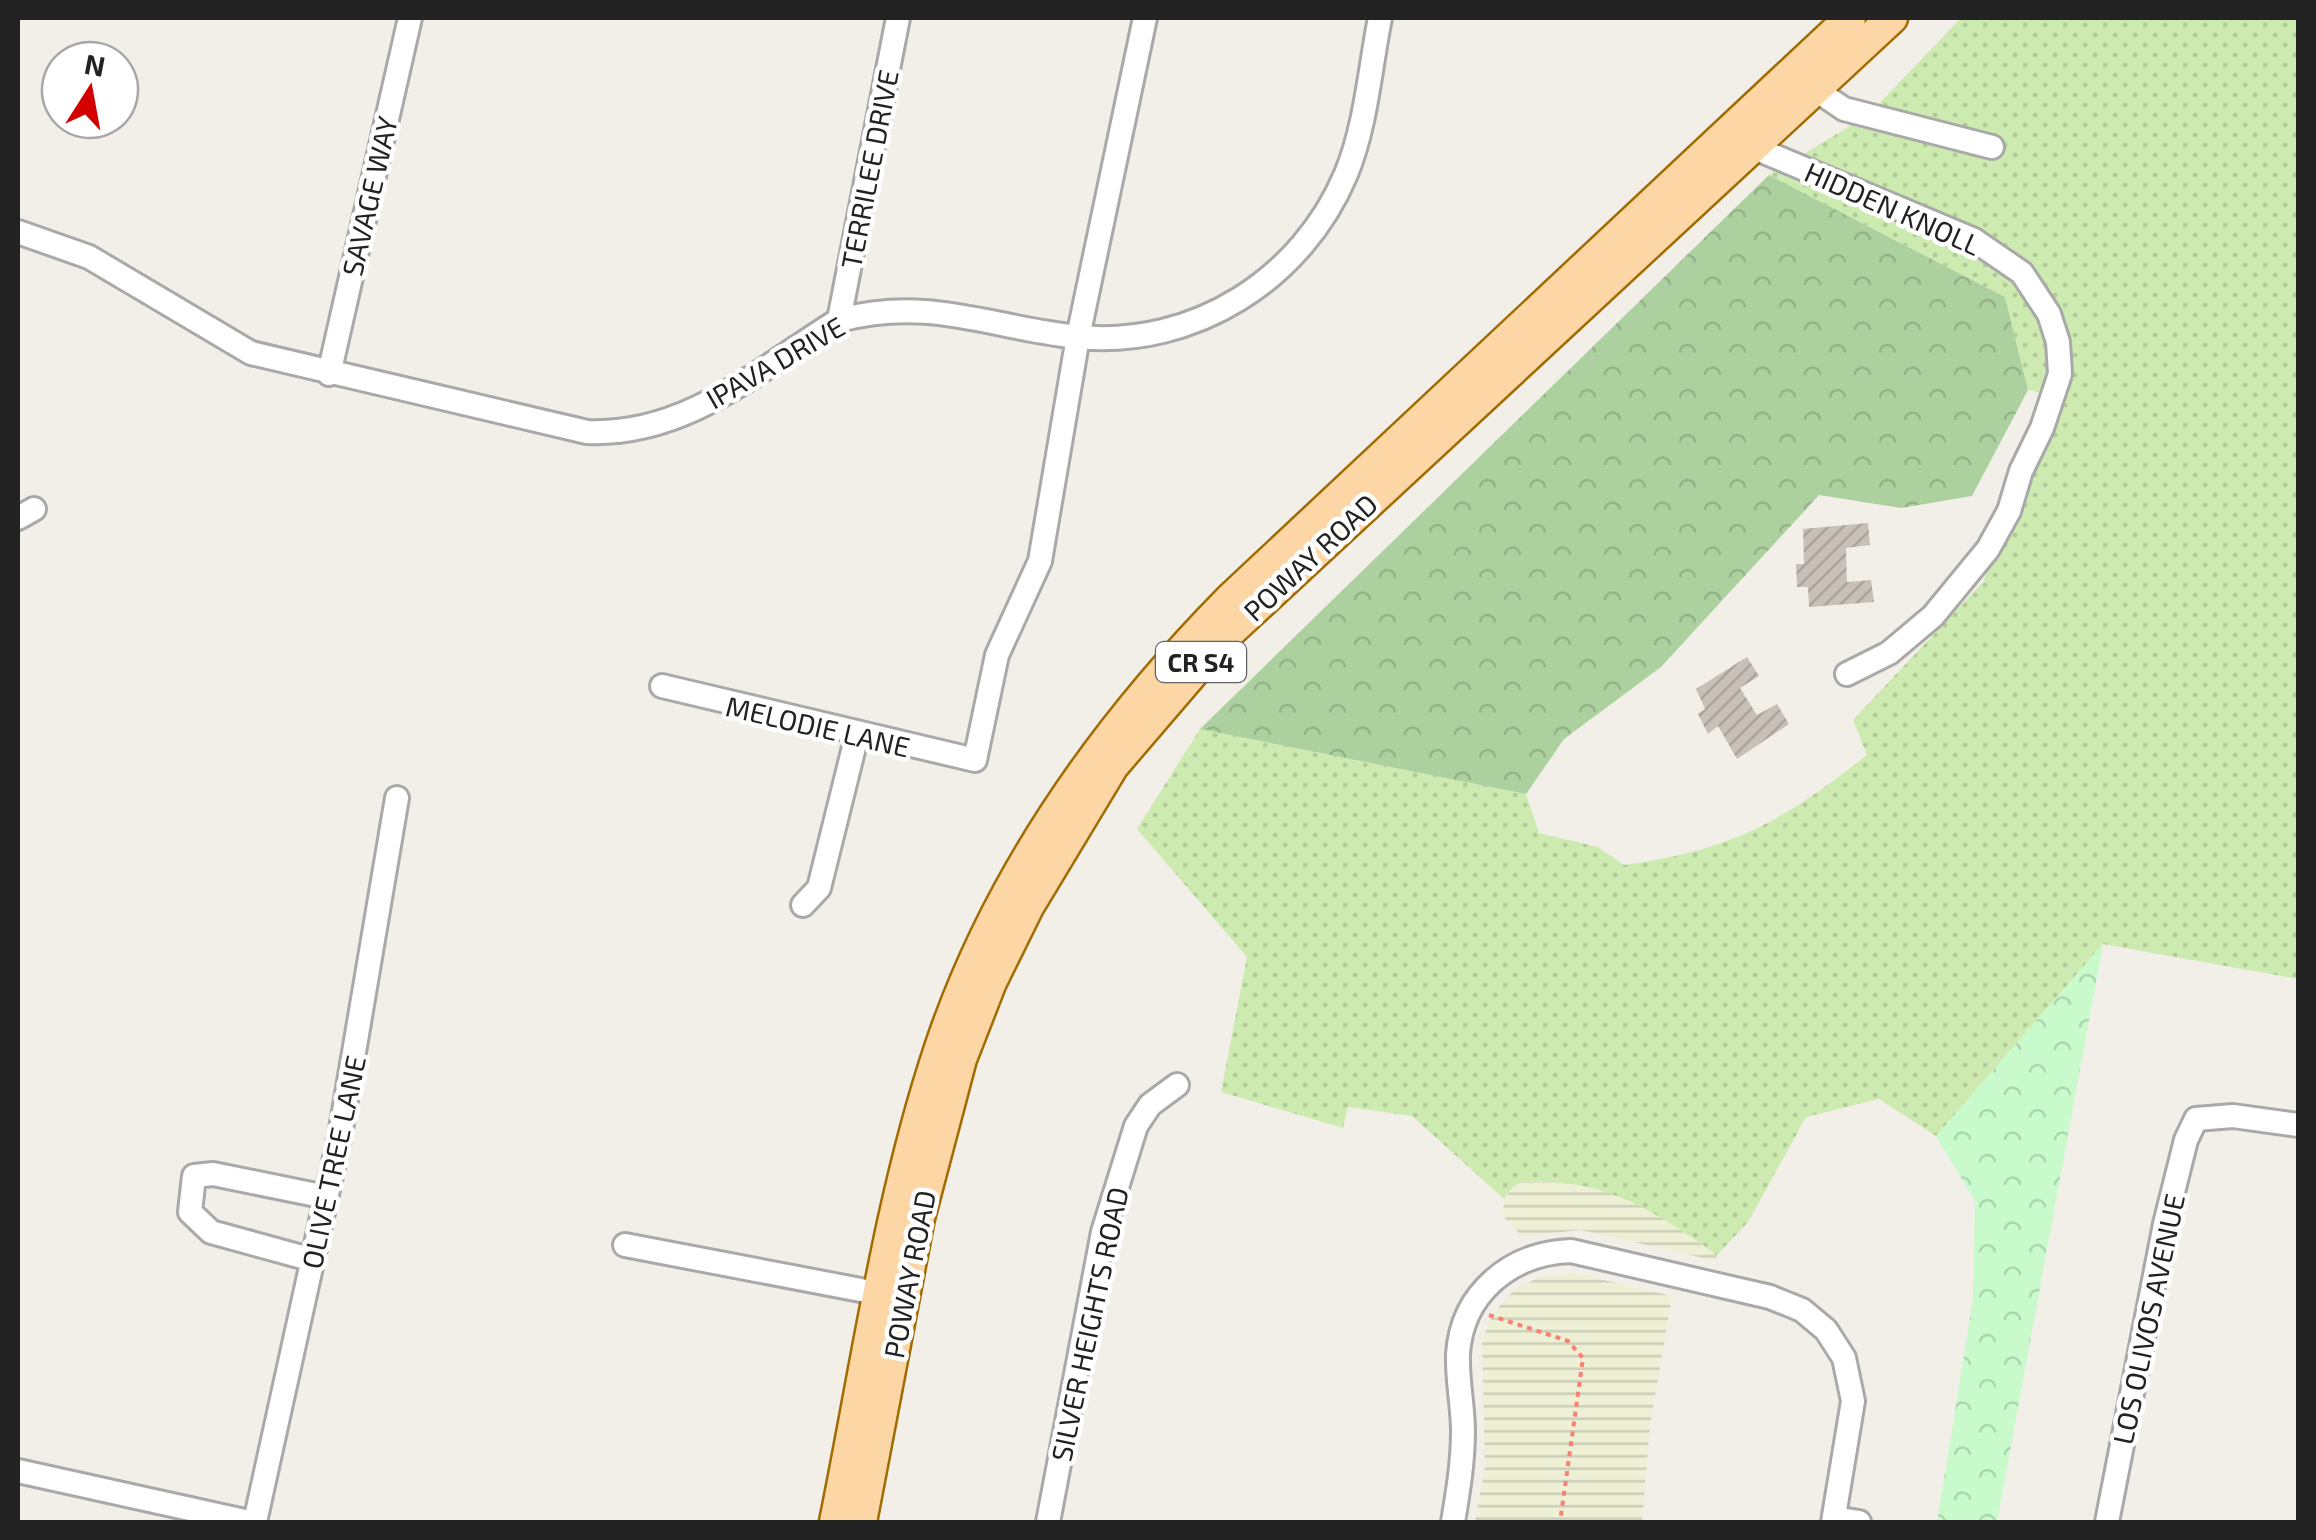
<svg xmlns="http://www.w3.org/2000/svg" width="2316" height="1540" viewBox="0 0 2316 1540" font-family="'Exo 2',sans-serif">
  <defs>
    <pattern id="farmland-rules" width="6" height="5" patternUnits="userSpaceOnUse" patternTransform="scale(2.5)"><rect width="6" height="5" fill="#eef0d5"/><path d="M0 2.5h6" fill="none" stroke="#ccceb7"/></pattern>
    <pattern id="grass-dots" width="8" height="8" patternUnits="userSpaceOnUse" patternTransform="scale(2.5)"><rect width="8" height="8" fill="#cdebb0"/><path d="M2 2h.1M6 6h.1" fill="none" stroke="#b0c997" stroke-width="1.8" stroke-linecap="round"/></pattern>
    <pattern id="forest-crowns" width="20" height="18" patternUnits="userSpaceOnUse" patternTransform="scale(2.5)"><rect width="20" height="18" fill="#add19e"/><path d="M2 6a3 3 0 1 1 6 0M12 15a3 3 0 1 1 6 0" fill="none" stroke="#95b388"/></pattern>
    <pattern id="park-crowns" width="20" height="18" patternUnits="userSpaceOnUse" patternTransform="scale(2.5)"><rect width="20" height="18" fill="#c8facc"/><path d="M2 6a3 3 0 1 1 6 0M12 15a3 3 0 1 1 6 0" fill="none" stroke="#acd6af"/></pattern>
    <pattern id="building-hatch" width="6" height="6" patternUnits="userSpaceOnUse" patternTransform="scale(2.5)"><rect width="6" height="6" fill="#c7bfb8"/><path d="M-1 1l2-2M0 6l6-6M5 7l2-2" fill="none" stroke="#aba49e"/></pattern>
  </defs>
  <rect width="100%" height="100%" fill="#f2efe9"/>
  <path fill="url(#farmland-rules)" d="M1521 1181 1569 1183 1617 1194 1657 1213 1717 1255 1716 1261 1581 1230 1522 1236 1501 1214 1511 1185Z
    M1574 1273 1672 1296 1650 1426 1642 1522H1475L1485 1467 1482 1340 1493 1314 1515 1289 1540 1277Z"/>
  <path fill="url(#grass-dots)" d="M1961 18H2298V979L2103 944 1936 1136 1879 1099 1806 1117 1748 1222 1717 1255C1665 1218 1615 1184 1549 1182 1528 1181 1515 1178 1504 1199L1412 1116 1348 1107 1343 1128 1221 1092 1247 957 1137 829 1200 729 1526 794 1539 833 1598 847 1624 865C1732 850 1782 822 1867 755L1853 720 1984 581 1997 533 2033 478 2063 397 2028 390 2005 297 1769 175 1868 115Z"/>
  <path fill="url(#forest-crowns)" d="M1769 175 2005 297 2028 390 1972 496 1901 508 1819 495 1661 667 1564 739 1526 794 1200 729Z"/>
  <path fill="url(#park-crowns)" d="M2103 944 1997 1522H1937L1973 1300 1975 1201 1936 1136Z"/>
  <path fill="url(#building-hatch)" d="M1868 523 1870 545 1846 548 1847 582 1871 580 1874 602 1809 607 1808 587H1797L1796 564H1804L1803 529Z
    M1747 657 1759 676 1740 688 1757 715 1777 704 1789 724 1737 759 1718 726 1708 734 1698 714 1705 709 1696 689Z"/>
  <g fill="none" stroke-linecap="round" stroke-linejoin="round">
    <defs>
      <path id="minor" d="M1804 82 1844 109 1992 147
        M1750 146 1974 240 2022 273 2049 314 2058 342 2060 374 2042 428 2021 471 2009 511 1988 549 1933 616 1889 653 1847 674
        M18 232 89 257 251 353 587 432C686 436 758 370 839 320 932 296 990 328 1079 337 1194 348 1302 279 1346 174 1366 126 1370 68 1380 18
        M839 320 898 18
        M329 374 410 18
        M18 518 34 509
        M662 686 975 760 997 655 1040 561 1078 337 1145 18
        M803 905 819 888 857 735
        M625 1245 892 1296
        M313 1260 211 1232 190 1212 194 1176 213 1174 326 1197
        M18 1471 249 1522
        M1834 1518 1859 1522
        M255 1522 340 1135 397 798
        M1048 1522 1103 1232 1136 1126 1150 1105 1177 1085
        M1453 1522C1458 1492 1463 1462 1463 1431 1463 1406 1457 1380 1458 1354 1462 1293 1511 1253 1571 1251L1770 1297 1802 1310 1826 1330 1844 1358 1853 1401 1833 1522
        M2107 1522 2165 1224 2186 1140 2196 1119 2233 1116 2298 1125"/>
      <path id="major" d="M835 1522C867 1365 889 1201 940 1048 998 875 1103 728 1230 599L1850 18
        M861 1522 919 1218 961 1059 991 982 1028 907 1113 766 1221 640 1892 18"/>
    </defs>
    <use href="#minor" stroke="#a9a9a9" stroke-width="28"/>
    <use href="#major" stroke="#a06b00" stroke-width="35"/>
    <path stroke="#fa8072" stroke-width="4" stroke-dasharray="5 5" stroke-linecap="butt" d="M1489 1315 1568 1341 1583 1358 1560 1522"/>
    <use href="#minor" stroke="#fff" stroke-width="22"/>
    <use href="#major" stroke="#fcd6a4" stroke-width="30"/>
  </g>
  <g text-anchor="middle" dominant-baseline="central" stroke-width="9" stroke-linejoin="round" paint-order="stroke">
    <rect fill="#fff" stroke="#646464" stroke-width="2.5" x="1156" y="642" width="90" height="40" rx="8"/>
    <g font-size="25" font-weight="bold" fill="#222">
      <text x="1201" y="662">CR S4</text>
    </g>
    <g font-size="28" fill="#222" stroke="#fff">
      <text transform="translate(869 169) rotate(-79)">TERRILEE DRIVE</text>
      <text transform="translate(369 196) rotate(-77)">SAVAGE WAY</text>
      <text transform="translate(1893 208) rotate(24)">HIDDEN KNOLL</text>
      <text transform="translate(775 362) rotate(-30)">IPAVA DRIVE</text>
      <text transform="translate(1310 557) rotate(-43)">POWAY ROAD</text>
      <text transform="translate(818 726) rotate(13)">MELODIE LANE</text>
      <text transform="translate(333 1162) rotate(-78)">OLIVE TREE LANE</text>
      <text transform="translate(909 1274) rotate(-79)">POWAY ROAD</text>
      <text transform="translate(2148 1319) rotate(-78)">LOS OLIVOS AVENUE</text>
      <text transform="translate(1089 1324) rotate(-78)">SILVER HEIGHTS ROAD</text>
    </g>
  </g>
  <rect width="2316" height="1540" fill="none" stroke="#222222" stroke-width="40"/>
  <g transform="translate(90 90) rotate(11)"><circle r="48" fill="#ffffff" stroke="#a7a7a7" stroke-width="2.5"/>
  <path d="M0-8L18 38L0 25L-18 38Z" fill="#d40000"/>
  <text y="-15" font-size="28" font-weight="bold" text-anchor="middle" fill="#222222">N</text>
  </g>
</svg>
